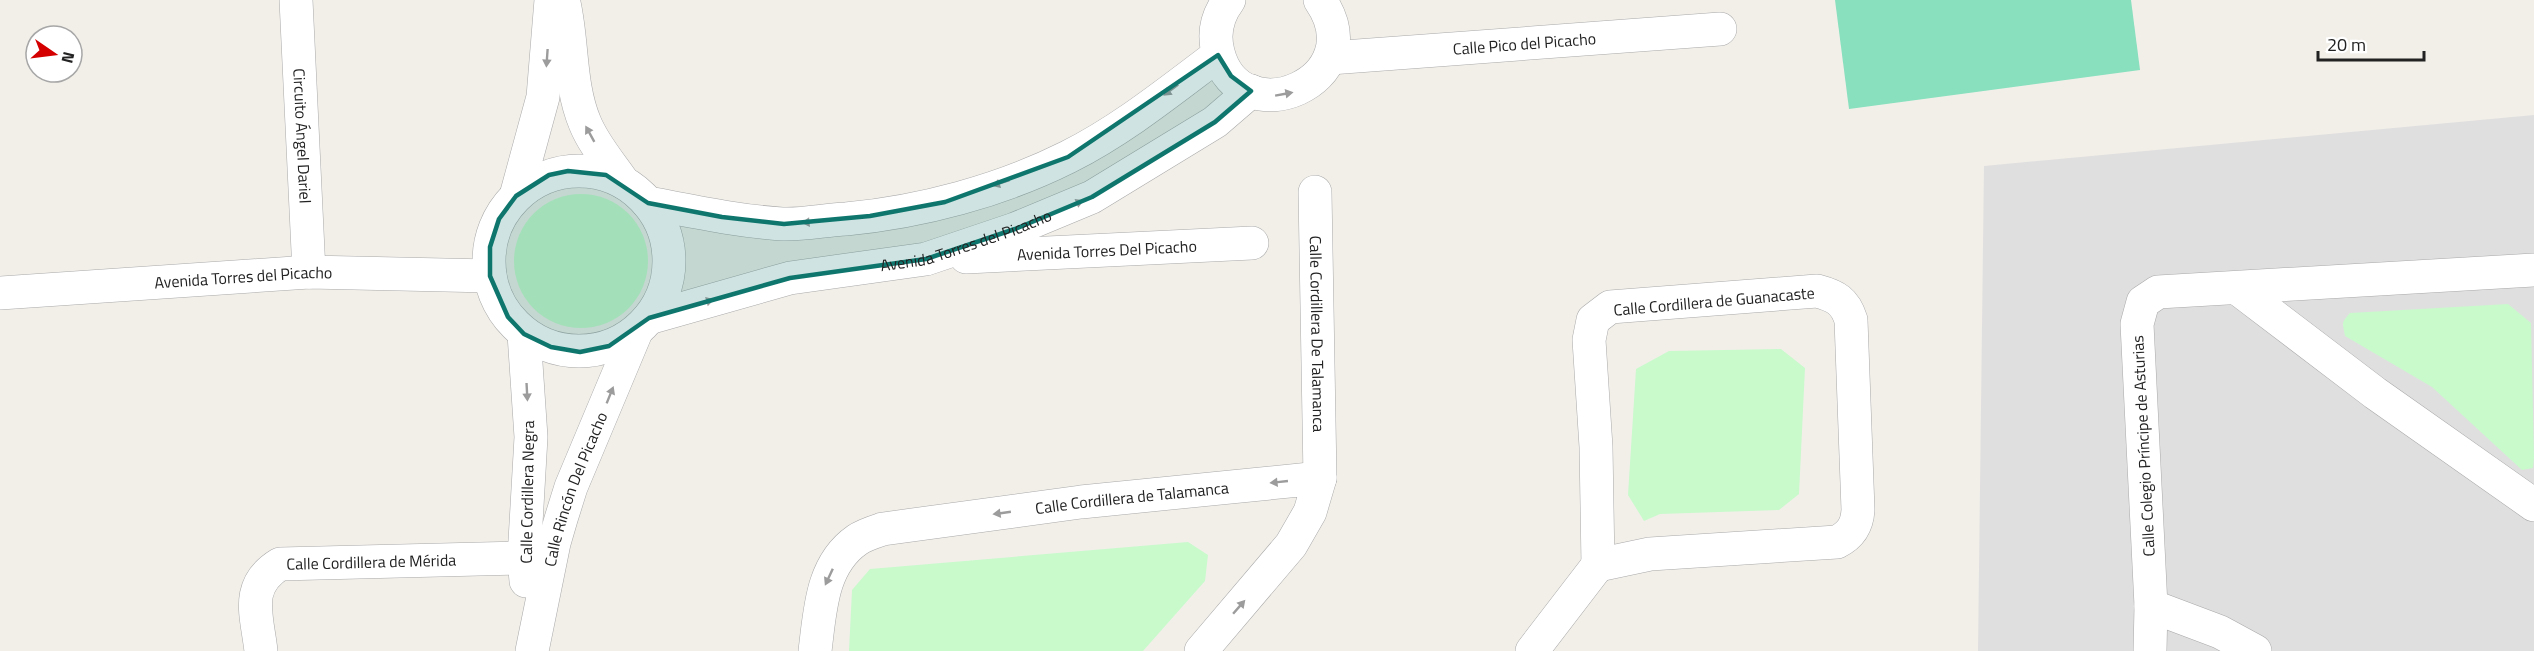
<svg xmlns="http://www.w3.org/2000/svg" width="2534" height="651" viewBox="0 0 2534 651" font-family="'Titillium Web',sans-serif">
  <rect width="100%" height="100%" fill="#f2efe9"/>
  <path fill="#e0dfdf" d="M2534 115V651H1978L1984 166Z"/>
  <path fill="#c8facc" d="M514 261a67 67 0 1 1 134 0a67 67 0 1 1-134 0Z
    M2508 304 2531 323 2534 458 2533 468 2522 470 2432 387 2345 336C2343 323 2340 324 2350 313Z
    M1781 349 1805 368 1799 494 1779 510 1660 514 1644 521 1628 495 1636 369 1669 351Z
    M1188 542 1208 555 1205 581 1143 651H849L852 590 870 569Z"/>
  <path fill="#88e0be" d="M1835 0H2131L2140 70 1849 109Z"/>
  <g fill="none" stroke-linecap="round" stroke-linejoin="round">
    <defs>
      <g id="minor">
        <path id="s1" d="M296 0 309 272"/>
        <path d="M1229 0C1217 16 1213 33 1218 52 1239 138 1376 81 1320 0"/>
        <path d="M564 3C573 43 569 85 585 123 594 145 610 163 623 182"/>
        <path id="s2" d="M1330 58 1720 29"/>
        <circle cx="579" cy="261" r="90"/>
        <path id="s3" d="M1315 192 1320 478"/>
        <path d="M516 196 543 97 551 0"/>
        <path d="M648 203C692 211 737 221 782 224 803 225 825 220 846 219 921 212 1000 191 1068 157 1122 130 1170 91 1218 55"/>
        <path id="s4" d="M966 257 1252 243"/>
        <path d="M2237 288 2375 393 2534 505"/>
        <path d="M1817 291C1836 296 1845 301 1851 320L1858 510C1857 526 1851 535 1837 542L1650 554 1598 565 1596 447 1589 340 1593 320 1610 307Z"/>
        <path id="s5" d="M0 293 309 272 490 276"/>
        <path id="s6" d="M649 318 790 278 926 259 1015 229 1092 197 1215 122 1251 91"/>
        <path d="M524 334 531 437 524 558 526 581"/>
        <path d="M2151 606 2220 632 2255 651"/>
        <path id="s7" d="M261 651C257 615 244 586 280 564L524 558"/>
        <path id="s8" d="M532 651 554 543 561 519 571 487 636 332"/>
        <path id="s9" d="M815 651C820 612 821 565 857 540 864 535 874 532 883 529L1081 502 1320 478 1310 512 1291 545 1201 651"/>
        <path d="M1532 651 1598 565"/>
        <path d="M2150 651 2151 606 2137 324 2143 302 2158 292 2534 270"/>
      </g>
    </defs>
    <use href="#minor" stroke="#a9a9a9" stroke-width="34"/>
    <use href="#minor" stroke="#fff" stroke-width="33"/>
  </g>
  <defs><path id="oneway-solid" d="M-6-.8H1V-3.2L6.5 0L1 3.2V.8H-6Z" transform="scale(1.5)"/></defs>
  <g fill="#9c9c9c">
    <use href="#oneway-solid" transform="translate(547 58) rotate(94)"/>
    <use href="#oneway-solid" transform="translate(1171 90) rotate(143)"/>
    <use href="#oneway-solid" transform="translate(1284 94) rotate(-10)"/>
    <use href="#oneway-solid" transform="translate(590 134) rotate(-119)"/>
    <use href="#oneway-solid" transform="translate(1001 183) rotate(162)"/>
    <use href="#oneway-solid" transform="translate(1075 204) rotate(-23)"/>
    <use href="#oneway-solid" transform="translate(811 222) rotate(175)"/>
    <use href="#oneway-solid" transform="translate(705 302) rotate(-16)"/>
    <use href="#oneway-solid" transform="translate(527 392) rotate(87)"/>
    <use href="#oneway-solid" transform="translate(610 395) rotate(-68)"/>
    <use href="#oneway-solid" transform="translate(1279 482) rotate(174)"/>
    <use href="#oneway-solid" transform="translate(1002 513) rotate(172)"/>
    <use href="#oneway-solid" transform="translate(829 577) rotate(115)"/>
    <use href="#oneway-solid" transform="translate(1239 607) rotate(-49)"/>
  </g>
  <path fill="#0f766e" fill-opacity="0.2" stroke="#0f766e" stroke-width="4.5" stroke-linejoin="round" d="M1218 55 1231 76 1251 91 1215 122 1092 197 1015 229 926 259 790 278 649 318 609 346 580 352 551 347 524 334 508 317 490 276V247L499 219 516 196 549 175 568 171 606 175 648 203 722 217 784 224 870 216 945 202 1068 157Z"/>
  <g text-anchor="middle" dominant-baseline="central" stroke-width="6" stroke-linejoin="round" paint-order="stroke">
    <g font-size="16" fill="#222" stroke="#fff">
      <text stroke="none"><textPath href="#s2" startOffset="195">Calle Pico del Picacho</textPath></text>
      <text stroke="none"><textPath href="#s1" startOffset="136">Circuito Ángel Dariel</textPath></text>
      <text stroke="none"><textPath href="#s6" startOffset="327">Avenida Torres del Picacho</textPath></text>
      <text stroke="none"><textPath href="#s4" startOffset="141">Avenida Torres Del Picacho</textPath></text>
      <text stroke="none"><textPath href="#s5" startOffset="244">Avenida Torres del Picacho</textPath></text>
      <text transform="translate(1714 301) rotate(-5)">Calle Cordillera de Guanacaste</text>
      <text stroke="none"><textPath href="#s3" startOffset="142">Calle Cordillera De Talamanca</textPath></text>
      <text transform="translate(2143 446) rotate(-93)">Calle Colegio Príncipe de Asturias</text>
      <text stroke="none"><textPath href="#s8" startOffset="168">Calle Rincón Del Picacho</textPath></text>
      <text transform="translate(527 492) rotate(-89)">Calle Cordillera Negra</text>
      <text stroke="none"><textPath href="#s9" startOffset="402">Calle Cordillera de Talamanca</textPath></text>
      <text stroke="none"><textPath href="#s7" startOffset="188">Calle Cordillera de Mérida</textPath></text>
    </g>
  </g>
  <g transform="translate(54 54) rotate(104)"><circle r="28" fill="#ffffff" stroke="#a7a7a7" stroke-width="1.5"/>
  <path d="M0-4.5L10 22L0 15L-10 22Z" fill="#d40000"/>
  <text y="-9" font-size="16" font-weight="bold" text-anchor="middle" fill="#222222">N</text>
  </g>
  <path d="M2318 51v9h106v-9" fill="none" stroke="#222222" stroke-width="3"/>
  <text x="2327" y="51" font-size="18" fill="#222222" stroke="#ffffff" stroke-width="4.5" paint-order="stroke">20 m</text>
</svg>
